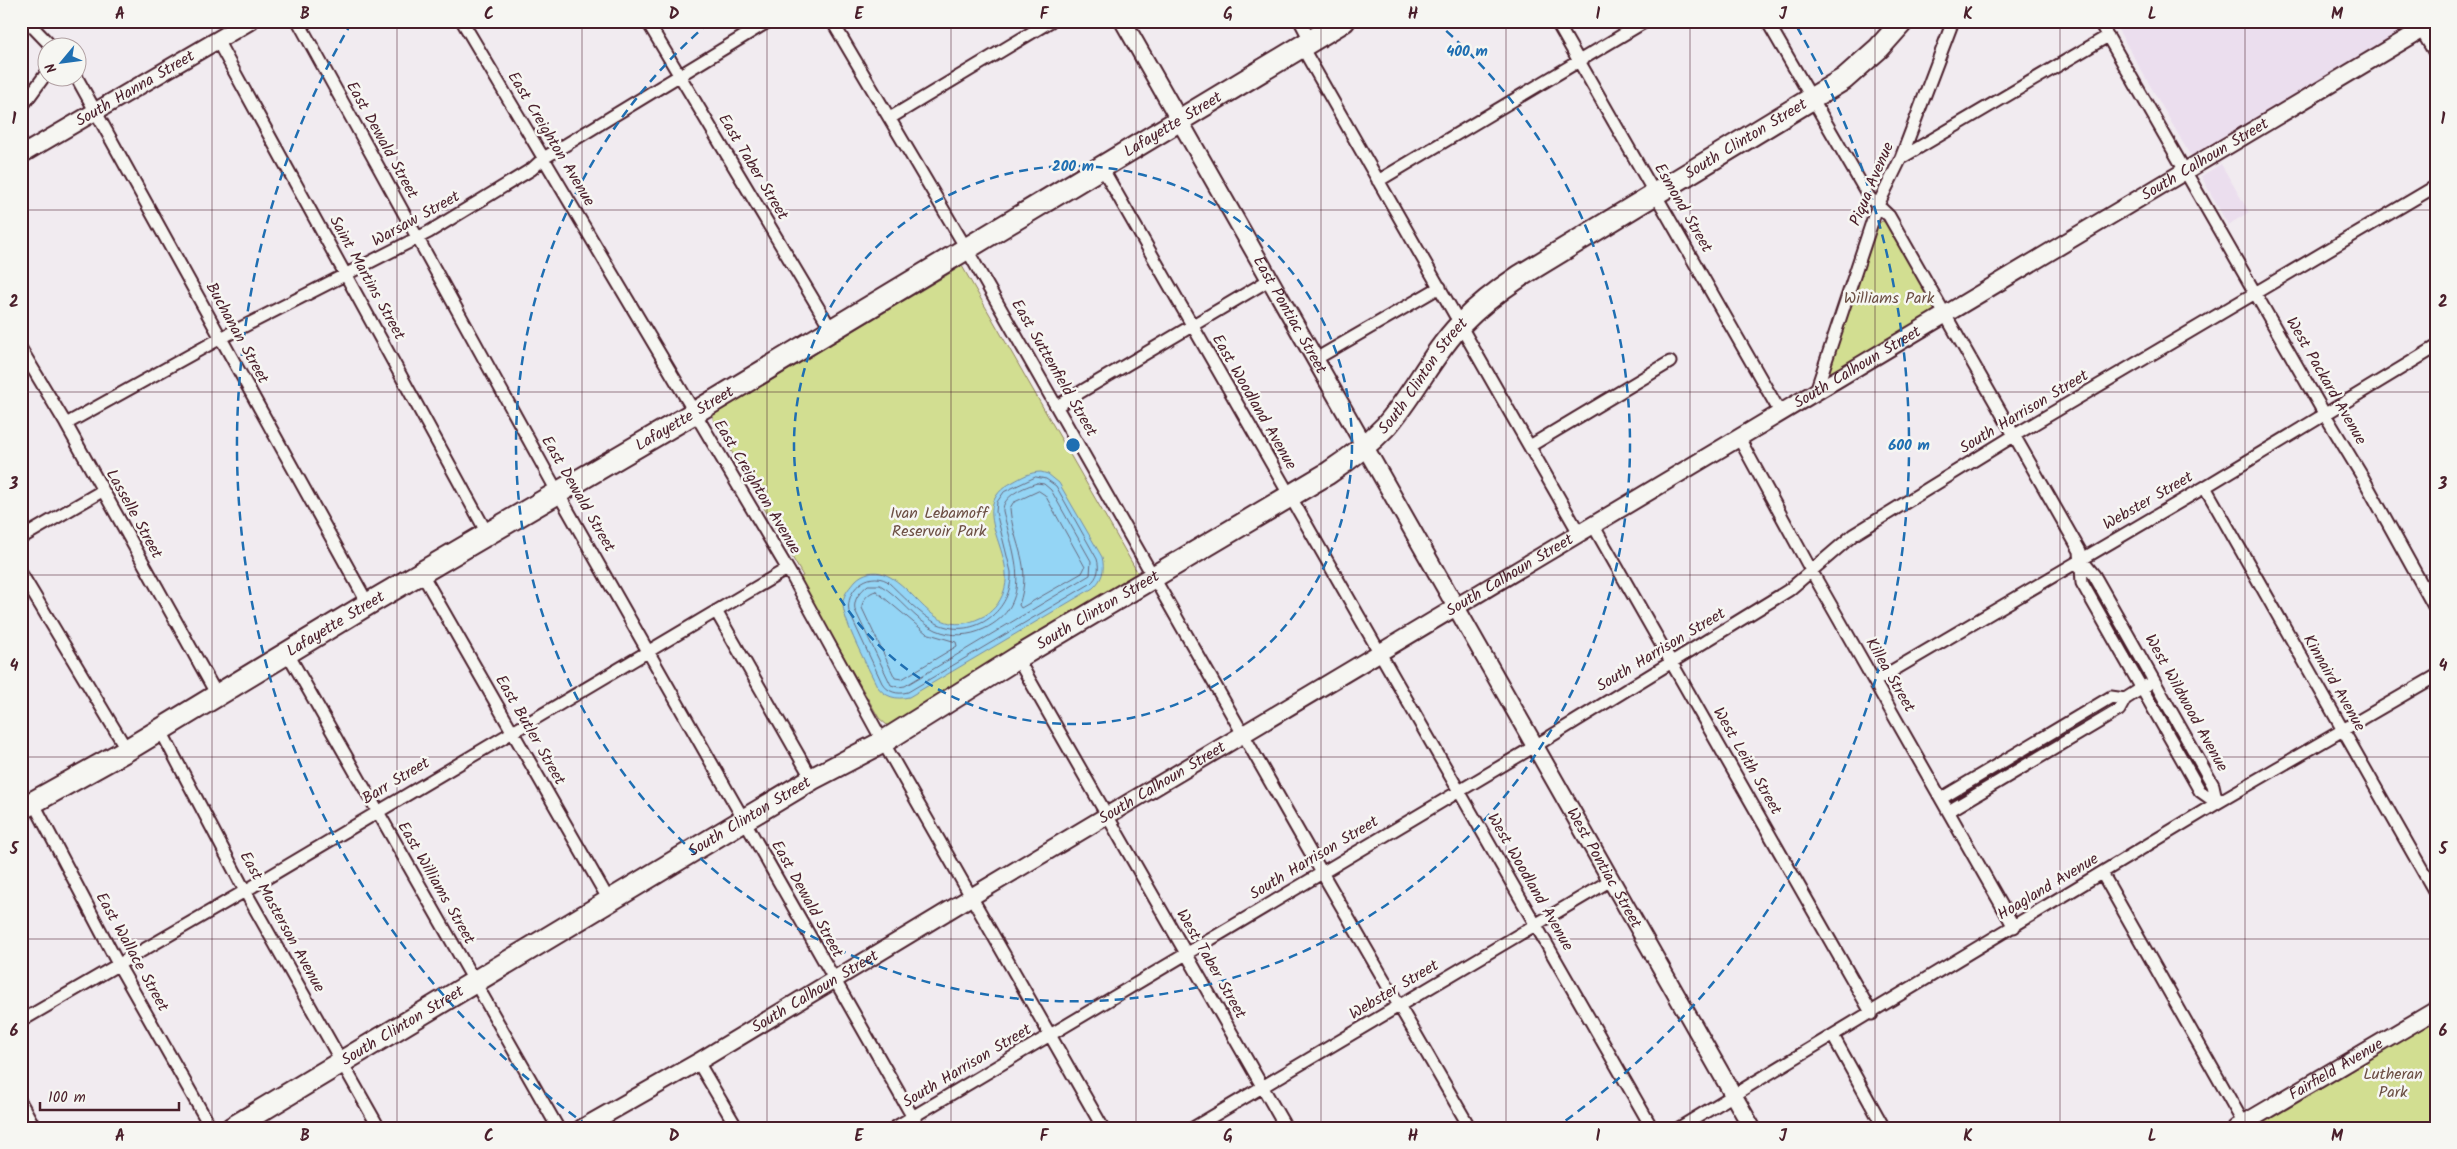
<svg xmlns="http://www.w3.org/2000/svg" width="2457" height="1149" viewBox="0 0 2457 1149" font-family="Kalam,sans-serif">
  <rect width="100%" height="100%" fill="#f1ebf0"/>
  <filter id="ink" filterUnits="userSpaceOnUse"><feTurbulence type="fractalNoise" baseFrequency=".02" numOctaves="2"/><feDisplacementMap in="SourceGraphic" scale="10" xChannelSelector="R" yChannelSelector="G"/><feConvolveMatrix kernelMatrix="1 2 1 2 8 2 1 2 1" color-interpolation-filters="sRGB"/></filter>
  <g filter="url(#ink)">
    <path fill="#ebdeee" d="M2113 21H2417L2398 36 2194 157 2190 155Z
      M2221 164 2249 212 2228 225 2201 176Z"/>
    <path fill="#d2de91" stroke="#8e7e5e" d="M1882 221 1887 223 1935 309 1933 312 1827 375 1822 370 1877 225Z
      M962 266 1139 575 888 726 879 718 799 578 803 576 713 419V415Z
      M2436 1010V1128H2236Z"/>
    <path fill="#94d5f5" stroke="#768ca4" d="M1041 472 1048 474 1059 483 1102 557C1105 569 1103 579 1093 588L909 697C896 700 885 697 877 686 869 669 841 618 843 602 844 593 850 587 856 580 863 573 874 570 884 574 919 588 932 641 980 618 992 613 1000 603 1004 591 1017 552 964 507 1013 482 1022 477 1030 472 1041 472Z"/>
    <g fill="none" stroke-linecap="round" stroke-linejoin="round">
      <path stroke="#68687c" stroke-width="1" d="M1036 477 1046 479 1056 486 1097 559C1100 569 1098 577 1090 584L908 692C897 695 888 692 882 683L849 612C845 591 867 570 887 581 901 594 921 616 938 624 975 640 1013 610 1011 572L996 512 997 502 1004 492Z
        M1037 483 1044 484 1051 490 1091 561 1090 575 905 686 898 687 891 685 855 610C853 599 860 592 868 585H880C900 596 914 620 936 630 952 637 969 636 984 629 1036 604 1013 553 1003 511 1002 496 1024 487 1037 483Z
        M1039 491 1045 495 1085 567 1082 573 1021 608 1019 605C1033 564 1013 546 1010 508L1013 503Z
        M876 591 926 633 956 642 957 646 902 679 895 678 862 608C861 601 869 592 876 591Z"/>
      <defs>
        <path id="street" d="M27 21 53 48
          M298 21 558 493 919 1128
          M462 21 793 578 883 742 1103 1128
          M647 21 831 329
          M832 21 966 248 1317 864 1470 1128
          M1300 21 1311 42
          M1556 21 1780 412
          M1767 21 1869 197 1889 216 2080 551 2082 583 2200 791 2217 803
          M2099 21 2324 413 2362 476 2436 610
          M2421 30 2436 55
          M217 40 487 533
          M1302 47 1455 315
          M77 78 368 604
          M21 108 48 71
          M890 118 1051 21
          M1901 158 2108 36
          M1101 166 1652 1128
          M1378 181 1646 21
          M1460 325 1579 533
          M21 349 66 424 217 695
          M1314 360 1440 287
          M1816 391 1877 207 1901 158 1953 21
          M1057 406 1269 280
          M66 424 221 338 429 232 532 169 544 158 769 21
          M1739 438 1812 572 2014 927
          M1530 446 1670 362
          M2205 487 2436 894
          M1593 525 1872 1014
          M21 538 102 491
          M2081 559 2094 575 2213 785 2217 803
          M21 573 127 750
          M422 574 610 902
          M716 611 812 779
          M288 654 558 1128
          M1017 658 1286 1128
          M1875 681 2205 487 2436 347
          M160 729 245 891 379 1128
          M21 795 33 802 118 964 211 1128
          M1942 798 2111 697 2125 699
          M1949 811 2119 710 2125 699 2147 685
          M2102 873 2244 1124
          M21 1021 245 891 787 569
          M1833 1036 1884 1128
          M698 1062 737 1128
          M21 1103 35 1128
          M894 1128 1535 746 1789 590 1853 535 2015 435 2436 186
          M1193 1128 1611 880
          M1679 1128 2217 803 2436 676"/>
        <g id="secondary">
          <path id="s1" d="M1123 21 1752 1128"/>
          <path id="s2" d="M21 155 250 21"/>
          <path id="s3" d="M582 1128 698 1062 971 897 2436 21"/>
          <path id="s4" d="M2236 1128 2436 1010"/>
        </g>
        <g id="highway">
          <path id="s5" d="M21 809 127 750 368 604 694 413 1344 21"/>
          <path id="s6" d="M232 1128 812 779 883 742 1017 658 1327 474C1348 460 1368 445 1386 426 1414 394 1432 354 1461 324 1479 305 1499 290 1520 276L1844 79 1879 48 1903 21"/>
        </g>
      </defs>
      <use href="#street" stroke="#4a1f2b" stroke-width="15"/>
      <use href="#secondary" stroke="#4a1f2b" stroke-width="20"/>
      <use href="#highway" stroke="#4a1f2b" stroke-width="25"/>
      <use href="#street" stroke="#f6f6f2" stroke-width="11"/>
      <use href="#secondary" stroke="#f6f6f2" stroke-width="16"/>
      <use href="#highway" stroke="#f6f6f2" stroke-width="21"/>
    </g>
  </g>
  <path fill="none" stroke="#4a1f2b" stroke-width="1" stroke-opacity="0.55" d="M212 21V1128M397 21V1128M582 21V1128M767 21V1128M951 21V1128M1136 21V1128M1321 21V1128M1506 21V1128M1690 21V1128M1875 21V1128M2060 21V1128M2245 21V1128M21 210H2436M21 392H2436M21 575H2436M21 757H2436M21 939H2436"/>
  <g fill="none" stroke="#1f6fb2" stroke-width="2.5" stroke-dasharray="9 6">
    <circle cx="1073" cy="445" r="279"/>
    <path d="M1435 21A557 557 0 1 1 711 21"/>
    <path d="M588 1126A836 836 0 0 1 349 27M1797 27A836 836 0 0 1 1558 1126"/>
  </g>
  <g text-anchor="middle" dominant-baseline="central" stroke-width="5" stroke-linejoin="round" paint-order="stroke">
    <g font-size="16" fill="#4a1f2b" stroke="#f6f6f2">
      <text stroke="none"><textPath href="#s2" startOffset="132">South Hanna Street</textPath></text>
      <text stroke="none"><textPath href="#s5" startOffset="1340">Lafayette Street</textPath></text>
      <text transform="translate(551 139) rotate(59)">East Creighton Avenue</text>
      <text transform="translate(382 140) rotate(61)">East Dewald Street</text>
      <text stroke="none"><textPath href="#s6" startOffset="1819">South Clinton Street</textPath></text>
      <text stroke="none"><textPath href="#s3" startOffset="1890">South Calhoun Street</textPath></text>
      <text transform="translate(753 167) rotate(59)">East Taber Street</text>
      <text transform="translate(1872 184) rotate(-67)">Piqua Avenue</text>
      <text transform="translate(1683 208) rotate(60)">Esmond Street</text>
      <text transform="translate(416 219) rotate(-29)">Warsaw Street</text>
      <text transform="translate(367 278) rotate(61)">Saint Martins Street</text>
      <text stroke="none"><textPath href="#s1" startOffset="338">East Pontiac Street</textPath></text>
      <text transform="translate(237 333) rotate(61)">Buchanan Street</text>
      <text stroke="none"><textPath href="#s3" startOffset="1485">South Calhoun Street</textPath></text>
      <text transform="translate(1054 368) rotate(60)">East Suttenfield Street</text>
      <text stroke="none"><textPath href="#s6" startOffset="1414">South Clinton Street</textPath></text>
      <text transform="translate(2326 381) rotate(60)">West Packard Avenue</text>
      <text transform="translate(1254 402) rotate(60)">East Woodland Avenue</text>
      <text transform="translate(2024 412) rotate(-31)">South Harrison Street</text>
      <text stroke="none"><textPath href="#s5" startOffset="770">Lafayette Street</textPath></text>
      <text transform="translate(757 487) rotate(59)">East Creighton Avenue</text>
      <text transform="translate(578 494) rotate(60)">East Dewald Street</text>
      <text transform="translate(2148 501) rotate(-30)">Webster Street</text>
      <text transform="translate(134 514) rotate(61)">Lasselle Street</text>
      <text stroke="none"><textPath href="#s3" startOffset="1080">South Calhoun Street</textPath></text>
      <text stroke="none"><textPath href="#s6" startOffset="1009">South Clinton Street</textPath></text>
      <text stroke="none"><textPath href="#s5" startOffset="365">Lafayette Street</textPath></text>
      <text transform="translate(1661 650) rotate(-31)">South Harrison Street</text>
      <text transform="translate(1890 675) rotate(60)">Killea Street</text>
      <text transform="translate(2334 683) rotate(60)">Kinnaird Avenue</text>
      <text transform="translate(2186 703) rotate(61)">West Wildwood Avenue</text>
      <text transform="translate(530 730) rotate(60)">East Butler Street</text>
      <text transform="translate(1747 761) rotate(60)">West Leith Street</text>
      <text transform="translate(396 781) rotate(-31)">Barr Street</text>
      <text stroke="none"><textPath href="#s3" startOffset="675">South Calhoun Street</textPath></text>
      <text stroke="none"><textPath href="#s6" startOffset="604">South Clinton Street</textPath></text>
      <text transform="translate(1314 858) rotate(-31)">South Harrison Street</text>
      <text stroke="none"><textPath href="#s1" startOffset="974">West Pontiac Street</textPath></text>
      <text transform="translate(1530 882) rotate(60)">West Woodland Avenue</text>
      <text transform="translate(436 883) rotate(60)">East Williams Street</text>
      <text transform="translate(2048 887) rotate(-31)">Hoagland Avenue</text>
      <text transform="translate(807 899) rotate(61)">East Dewald Street</text>
      <text transform="translate(282 922) rotate(61)">East Masterson Avenue</text>
      <text transform="translate(132 952) rotate(61)">East Wallace Street</text>
      <text transform="translate(1211 964) rotate(60)">West Taber Street</text>
      <text transform="translate(1394 990) rotate(-31)">Webster Street</text>
      <text stroke="none"><textPath href="#s3" startOffset="270">South Calhoun Street</textPath></text>
      <text stroke="none"><textPath href="#s6" startOffset="199">South Clinton Street</textPath></text>
      <text transform="translate(967 1066) rotate(-31)">South Harrison Street</text>
      <text stroke="none"><textPath href="#s4" startOffset="116">Fairfield Avenue</textPath></text>
    </g>
    <g font-size="16" fill="#6c4f44" stroke="#f6f6f2">
      <text x="1889" y="298">Williams Park</text>
      <text x="939" y="513">Ivan Lebamoff<tspan x="939" dy="18">Reservoir Park</tspan></text>
      <text x="2393" y="1074">Lutheran<tspan x="2393" dy="18">Park</tspan></text>
    </g>
  </g>
  <circle cx="1073" cy="445" r="8" fill="#1f6fb2" stroke="#f6f6f2" stroke-width="2.5"/>
  <g font-size="15" text-anchor="middle" font-weight="bold" fill="#1f6fb2" stroke="#f6f6f2" stroke-width="5" stroke-linejoin="round" paint-order="stroke">
    <text x="1467" y="56">400 m</text>
    <text x="1073" y="171">200 m</text>
    <text x="1909" y="450">600 m</text>
  </g>
  <rect width="2457" height="1149" fill="none" stroke="#f6f6f2" stroke-width="55"/>
  <g transform="translate(62 62) rotate(241)"><circle r="24" fill="#f6f6f2" stroke="#b1a0a2"/>
  <path d="M0-4L9 19L0 12L-9 19Z" fill="#1f6fb2"/>
  <text y="-8" font-size="14" font-weight="bold" text-anchor="middle" fill="#4a1f2b">N</text>
  </g>
  <path d="M40 1102v8h139v-8" fill="none" stroke="#4a1f2b" stroke-width="2.5"/>
  <text x="48" y="1102" font-size="15" fill="#4a1f2b" stroke="#f6f6f2" stroke-width="4" paint-order="stroke">100 m</text>
  <rect x="28" y="28" width="2402" height="1094" fill="none" stroke="#4a1f2b" stroke-width="2"/>
  <g font-size="16" text-anchor="middle" font-weight="bold" fill="#4a1f2b">
    <text x="120" y="19">A</text>
    <text x="305" y="19">B</text>
    <text x="489" y="19">C</text>
    <text x="674" y="19">D</text>
    <text x="859" y="19">E</text>
    <text x="1044" y="19">F</text>
    <text x="1228" y="19">G</text>
    <text x="1413" y="19">H</text>
    <text x="1598" y="19">I</text>
    <text x="1783" y="19">J</text>
    <text x="1968" y="19">K</text>
    <text x="2152" y="19">L</text>
    <text x="2337" y="19">M</text>
    <text x="14" y="124">1</text>
    <text x="2443" y="124">1</text>
    <text x="14" y="307">2</text>
    <text x="2443" y="307">2</text>
    <text x="14" y="489">3</text>
    <text x="2443" y="489">3</text>
    <text x="14" y="671">4</text>
    <text x="2443" y="671">4</text>
    <text x="14" y="854">5</text>
    <text x="2443" y="854">5</text>
    <text x="14" y="1036">6</text>
    <text x="2443" y="1036">6</text>
    <text x="120" y="1141">A</text>
    <text x="305" y="1141">B</text>
    <text x="489" y="1141">C</text>
    <text x="674" y="1141">D</text>
    <text x="859" y="1141">E</text>
    <text x="1044" y="1141">F</text>
    <text x="1228" y="1141">G</text>
    <text x="1413" y="1141">H</text>
    <text x="1598" y="1141">I</text>
    <text x="1783" y="1141">J</text>
    <text x="1968" y="1141">K</text>
    <text x="2152" y="1141">L</text>
    <text x="2337" y="1141">M</text>
  </g>
</svg>
